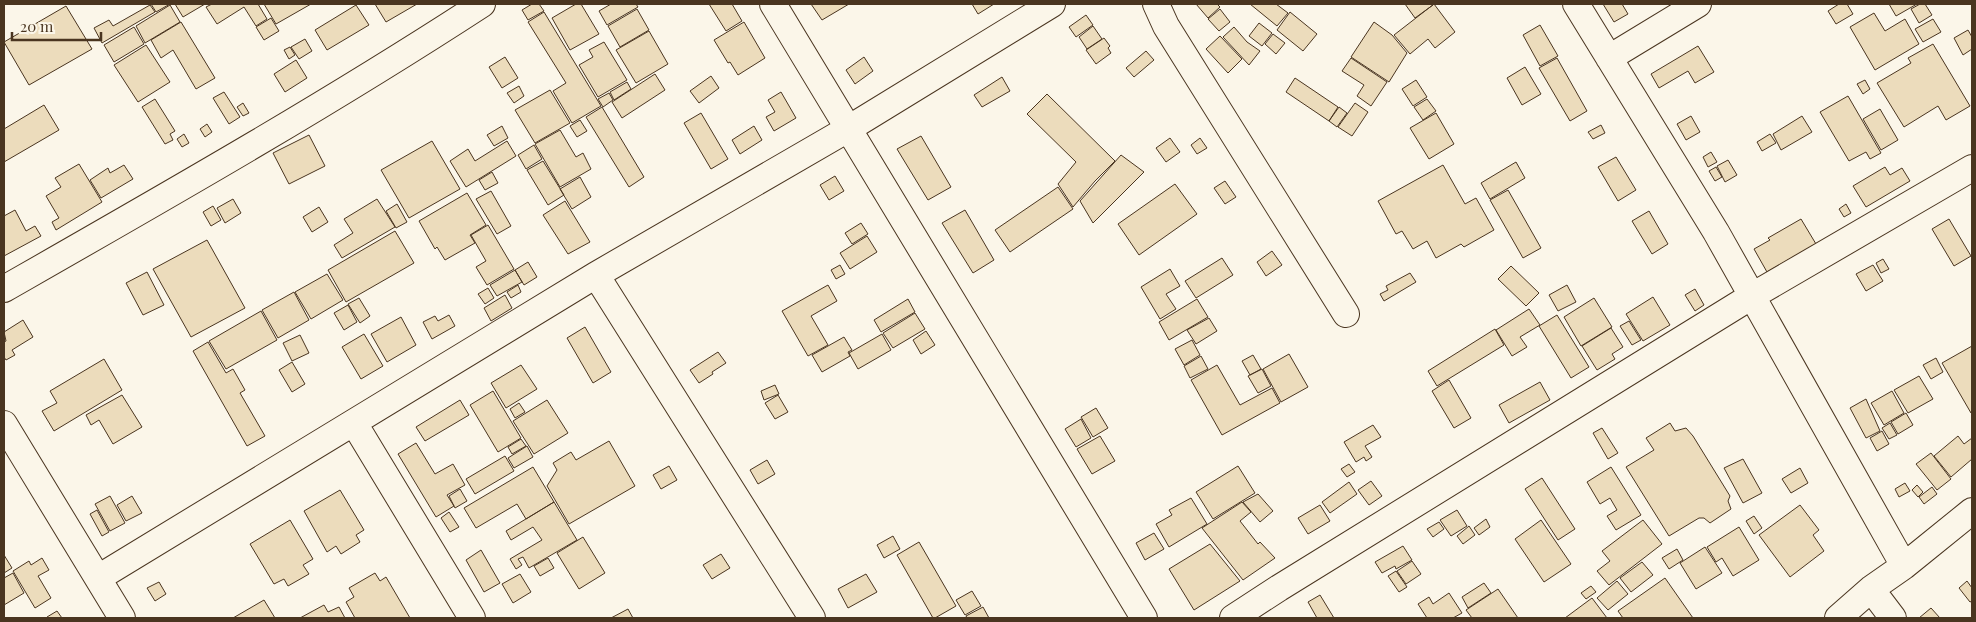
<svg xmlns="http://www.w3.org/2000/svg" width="1976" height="622" viewBox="0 0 1976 622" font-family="'Playfair Display',serif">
  <rect width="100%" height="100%" fill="#fbf6e9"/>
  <path fill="#ecdcbc" stroke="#4a3520" d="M151 4H170L156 12Z
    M175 4H205L183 17Z
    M212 4H258L267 19 256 26 244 7 217 24 206 7Z
    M264 4H311L276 24Z
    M375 4H417L386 22Z
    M532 4H539L544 11 528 20 522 10Z
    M576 4H581L599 34 570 50 552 18Z
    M611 4H636L638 7 607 25 599 11Z
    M709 4H732L742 21 726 31Z
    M811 4H849L822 20Z
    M972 4H994L978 14Z
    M1196 4H1217L1220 7 1208 18Z
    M1250 4H1276L1288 13 1277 26Z
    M1405 4H1432L1433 5 1415 18Z
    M1434 4 1455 32 1435 48 1428 39 1410 54 1394 35Z
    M1603 4H1622L1628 14 1614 22Z
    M1839 4H1847L1853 14 1836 24 1828 11Z
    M1889 4H1917L1896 16Z
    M1920 4H1925L1932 15 1919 23 1911 9Z
    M150 5 155 12 102 43 94 28 109 20 113 26Z
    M170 5 180 22 145 43 136 26Z
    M356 5 369 25 327 50 315 30Z
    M66 6 92 49 29 85 4 42Z
    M637 9 649 30 620 47 608 26Z
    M1220 9 1230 22 1219 31 1208 19Z
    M544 12 601 106 572 123 553 91 566 83 528 22Z
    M1290 12 1317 34 1303 51 1277 30Z
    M1874 13 1885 31 1905 19 1919 44 1875 70 1850 27Z
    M1086 15 1093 25 1076 37 1069 27Z
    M271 18 279 31 264 40 256 27Z
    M1933 19 1941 32 1923 42 1915 29Z
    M181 22 215 78 196 89 173 50 161 58 151 40Z
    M744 22 765 58 738 75 730 62 728 63 714 40Z
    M1374 22 1392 35 1407 53 1389 82 1351 57Z
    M1259 23 1272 33 1262 46 1249 36Z
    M1540 25 1558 56 1540 66 1523 35Z
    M1093 26 1102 39 1087 49 1079 37Z
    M134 27 144 44 114 62 104 45Z
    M1234 27 1247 42 1260 51 1249 65 1223 37Z
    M1968 30 1972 37V49L1963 55 1954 38Z
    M649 31 668 64 636 83 616 50Z
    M1273 34 1285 43 1276 54 1265 44Z
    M1220 36 1242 59 1228 73 1206 49Z
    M1104 38 1110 46 1108 48 1111 53 1096 64 1086 50Z
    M305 39 312 51 299 59 291 47Z
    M604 42 627 80 598 97 579 65 593 57 589 50Z
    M1933 44 1970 106 1946 120 1938 106 1904 127 1877 83 1911 63 1908 58Z
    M146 45 170 82 138 102 114 65Z
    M1698 46 1714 72 1695 83 1688 71 1659 88 1651 74Z
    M290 47 295 55 289 59 284 50Z
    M1146 51 1154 60 1134 77 1126 68Z
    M505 57 518 78 502 88 489 67Z
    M864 57 873 71 855 84 846 70Z
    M1351 58 1387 82 1371 106 1357 96 1364 85 1342 71Z
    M1557 58 1587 111 1570 121 1539 68Z
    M296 60 307 78 285 92 274 74Z
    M1525 67 1541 94 1522 105 1507 78Z
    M655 74 665 90 622 118 612 102Z
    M711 76 719 88 699 103 690 91Z
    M1002 77 1010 91 982 107 974 95Z
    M1295 78 1338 107 1329 121 1286 92Z
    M1416 80 1427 97 1413 106 1402 89Z
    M1865 80 1870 89 1863 94 1857 84Z
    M627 82 631 89 614 100 610 92Z
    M519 86 524 96 514 103 507 93Z
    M550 90 570 123 535 143 515 110Z
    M224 92 240 117 229 124 213 98Z
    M781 92 796 118 774 131 766 117 775 112 768 100Z
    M609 93 613 100 603 107 598 99Z
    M1047 94 1115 161 1095 181 1073 207 1058 184 1076 162 1027 114Z
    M1848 96 1881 153 1870 159 1866 152 1849 161 1820 112Z
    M155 99 175 131 170 134 173 140 165 144 142 107Z
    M1427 99 1436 111 1423 120 1414 107Z
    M243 103 249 113 243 116 237 107Z
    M1355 103 1368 112 1352 136 1338 127Z
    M44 105 59 130 4 162V129Z
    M602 107 644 177 629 187 586 117Z
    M1339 107 1347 113 1337 127 1329 121Z
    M1880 109 1898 140 1881 150 1863 119Z
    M701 113 728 159 711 169 684 123Z
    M1436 113 1454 144 1429 159 1410 128Z
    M1691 116 1700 132 1686 140 1677 124Z
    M1802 116 1812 132 1781 150 1773 134Z
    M580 120 587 131 577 137 570 126Z
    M207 124 212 132 205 137 200 129Z
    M1601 125 1605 133 1593 139 1588 132Z
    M502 126 508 138 494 146 487 135Z
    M754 126 762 140 740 154 732 140Z
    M560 130 576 157 583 153 591 169 560 187 535 144Z
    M184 134 189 143 182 147 177 139Z
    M1770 134 1776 143 1762 151 1757 142Z
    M309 135 325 166 289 184 273 153Z
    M921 136 951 187 928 200 897 149Z
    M1170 138 1180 152 1166 162 1156 148Z
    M1200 138 1207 148 1197 154 1191 145Z
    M432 141 460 189 409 218 381 170Z
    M507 141 516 156 466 187 450 161 468 149 475 161Z
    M534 145 542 159 526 169 518 155Z
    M1711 152 1717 162 1708 167 1703 157Z
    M1121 155 1144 172 1093 223 1080 201Z
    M1616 157 1636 190 1618 201 1598 167Z
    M1728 160 1737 175 1725 182 1717 166Z
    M543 161 564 195 548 205 527 170Z
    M1516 162 1525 178 1490 199 1481 183Z
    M79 164 102 202 56 230 52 222 59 218 46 196 61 187 55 178Z
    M124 165 133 179 101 198 90 180 108 168 110 173Z
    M1443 165 1465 204 1476 198 1494 230 1464 247 1461 244 1436 258 1427 241 1413 249 1402 231 1396 234 1378 201Z
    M1716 167 1722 177 1715 181 1709 171Z
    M1885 167 1890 175 1902 168 1910 181 1866 207 1853 186Z
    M492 172 498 183 485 190 479 180Z
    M835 176 844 191 829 200 820 185Z
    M580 177 591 197 572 209 560 189Z
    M1225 181 1236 197 1225 204 1214 188Z
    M1175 184 1197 214 1139 255 1118 224Z
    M1058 187 1073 209 1010 252 995 230Z
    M1508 190 1541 248 1523 258 1490 200Z
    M491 191 511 226 497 234 476 199Z
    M467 193 486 225 470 235 475 243 445 260 437 247 435 249 419 221Z
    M233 199 241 213 225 223 217 208Z
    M377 199 395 227 342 258 334 245 353 233 344 219Z
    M565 201 590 242 568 254 543 215Z
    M397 204 407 222 396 228 386 211Z
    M1846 204 1851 213 1844 217 1839 209Z
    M213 206 221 220 211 226 203 212Z
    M319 207 328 222 312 232 303 217Z
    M15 210 26 231 35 226 41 236 4 256V216Z
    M965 210 994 260 973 273 942 223Z
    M1649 211 1668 244 1652 254 1632 221Z
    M1801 219 1816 244 1767 272 1754 249 1770 240 1768 238Z
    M1949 219 1971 256 1954 266 1932 229Z
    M861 223 868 234 852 244 845 233Z
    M488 225 514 269 487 285 476 267 486 261 471 235Z
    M395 231 414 263 346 302 328 270Z
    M867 236 877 252 850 269 840 253Z
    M207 240 245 308 191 337 153 269Z
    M1272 251 1282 265 1266 276 1257 262Z
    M1222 258 1233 275 1196 298 1185 281Z
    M1883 259 1889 269 1881 273 1876 263Z
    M528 262 537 277 524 285 515 270Z
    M840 265 845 274 836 279 831 270Z
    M1873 265 1883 281 1866 291 1856 274Z
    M1511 266 1539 293 1526 306 1498 279Z
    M1170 269 1180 286 1166 294 1176 309 1160 319 1141 287Z
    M515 270 522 282 497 296 490 285Z
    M147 272 164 305 143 315 126 283Z
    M1410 273 1416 282 1384 301 1380 294 1388 290 1386 286Z
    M327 274 343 300 311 319 295 292Z
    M518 285 521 292 511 298 507 292Z
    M828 285 837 301 811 316 828 345 808 356 782 311Z
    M1567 285 1576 302 1558 311 1549 295Z
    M488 288 494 298 485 304 478 294Z
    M1695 289 1704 305 1695 311 1685 295Z
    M294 292 309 320 278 338 262 310Z
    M505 295 512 308 491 321 484 308Z
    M1653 297 1670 325 1643 341 1626 314Z
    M359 298 370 316 360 323 348 304Z
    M1594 298 1612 327 1581 346 1564 317Z
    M908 299 915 312 881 332 874 320Z
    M1197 299 1208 317 1169 340 1159 322Z
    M348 305 357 322 344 330 334 313Z
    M1529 309 1540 325 1520 337 1527 347 1512 356 1496 330Z
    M261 311 277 340 226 369 209 341Z
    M915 313 925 329 893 348 883 333Z
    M449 315 455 326 432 339 423 322 435 316 438 321Z
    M1557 315 1589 367 1571 378 1539 326Z
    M401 317 416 345 387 362 371 334Z
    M1209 318 1217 331 1196 344 1187 330Z
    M23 320 33 337 12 350 15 355 6 360 4 357V342L6 341 4 332Z
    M1629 321 1641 340 1632 345 1620 326Z
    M585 327 611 372 593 383 567 338Z
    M1611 328 1623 347 1612 354 1615 359 1597 370 1582 346Z
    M1495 329 1504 345 1437 386 1428 371Z
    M926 331 935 345 921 354 913 340Z
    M364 334 383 366 361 379 342 347Z
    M882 334 891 350 858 369 849 353Z
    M300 335 309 353 292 361 283 343Z
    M844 337 852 350 848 352 850 356 822 372 812 355Z
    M1192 340 1200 355 1184 365 1175 349Z
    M208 342 226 373 233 369 245 390 240 393 265 436 247 446 193 351Z
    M1972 346V412L1971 413 1942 363Z
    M718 352 726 363 712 372 713 374 699 383 690 370Z
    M1289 354 1308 387 1281 402 1263 369Z
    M1253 355 1261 369 1250 375 1242 361Z
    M1201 356 1208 369 1190 378 1184 366Z
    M1936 358 1943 372 1931 379 1923 365Z
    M104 359 122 390 54 431 42 411 57 403 50 391Z
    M292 362 305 384 292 392 279 370Z
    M521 365 537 389 506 408 491 383Z
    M1217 365 1240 405 1272 388 1280 403 1222 435 1191 380Z
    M1262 369 1271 386 1258 393 1248 376Z
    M1919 376 1933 399 1908 413 1894 390Z
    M1449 380 1471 418 1454 428 1432 391Z
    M1540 382 1550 400 1509 423 1499 405Z
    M775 385 779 394 764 400 761 391Z
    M493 391 521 438 498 452 470 405Z
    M1892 391 1904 413 1884 425 1871 403Z
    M122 395 142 427 113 444 99 420 91 425 86 415Z
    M778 395 788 412 775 419 765 403Z
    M1866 399 1880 431 1866 438 1850 408Z
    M460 400 469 415 425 441 416 427Z
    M547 400 568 433 534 454 513 421Z
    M519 403 525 412 515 418 510 409Z
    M1096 408 1108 428 1093 437 1081 417Z
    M1906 413 1913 425 1898 434 1891 422Z
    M1081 419 1091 438 1076 447 1065 429Z
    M1670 423 1675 431 1686 428 1693 436 1730 496 1728 501 1731 509 1710 523 1704 518H1699L1669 536 1626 467 1654 450 1646 438Z
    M1890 423 1897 435 1889 439 1882 428Z
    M1373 425 1381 437 1365 446 1372 457 1366 461 1364 457 1356 462 1344 442Z
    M1602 428 1618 453 1608 459 1593 433Z
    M1882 431 1889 444 1877 451 1870 438Z
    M1100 436 1115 461 1092 474 1077 449Z
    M1958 436 1964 444 1972 438V459L1951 477 1934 456Z
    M521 439 526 446 512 454 508 447Z
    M609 441 635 486 569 524 547 486 557 470 553 463 571 452 576 460Z
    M416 443 435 474 453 464 465 485 447 495 454 506 436 517 398 454Z
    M527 446 533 457 514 468 508 458Z
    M1931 453 1951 479 1937 490 1916 464Z
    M505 456 514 471 475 494 466 479Z
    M1743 459 1762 493 1743 503 1724 468Z
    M767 460 775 474 758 484 750 470Z
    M1349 464 1355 472 1347 477 1341 469Z
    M669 466 677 480 661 489 653 475Z
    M1238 466 1255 493 1213 519 1196 492Z
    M533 467 554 502 526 519 517 504 476 528 464 508Z
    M1611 467 1641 515 1616 530 1607 516 1617 510 1610 498 1600 504 1587 482Z
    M1800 468 1808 483 1791 493 1782 479Z
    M1542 478 1575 529 1558 540 1525 489Z
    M1371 481 1382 496 1369 505 1358 490Z
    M1349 482 1357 494 1330 513 1322 502Z
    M1905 483 1910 491 1899 497 1895 489Z
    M1917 485 1923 492 1918 497 1912 490Z
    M1932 487 1937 494 1924 504 1919 497Z
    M460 489 467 501 455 508 449 496Z
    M340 490 364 530 356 535 360 542 341 554 336 546 327 552 304 511Z
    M1258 494 1273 511 1260 522 1243 502Z
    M110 496 125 523 110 531 95 504Z
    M132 496 142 513 126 521 117 505Z
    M1191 498 1207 524 1169 547 1156 524 1172 515 1169 510Z
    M554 502 577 540 529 568 523 557 518 559 522 565 516 569 510 559 542 540 533 527 511 540 506 531Z
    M1242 502 1251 512 1240 521 1258 544 1260 542 1275 558 1243 580 1202 528Z
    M1320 505 1330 521 1308 534 1298 518Z
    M1800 505 1819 530 1813 535 1824 551 1790 577 1759 535Z
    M97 510 109 532 102 536 90 514Z
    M1457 510 1467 526 1451 536 1440 520Z
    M449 512 459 527 450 532 441 518Z
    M1754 516 1762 528 1754 534 1746 521Z
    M1486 519 1490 527 1479 535 1474 528Z
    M290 520 313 559 303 565 309 574 288 586 284 579 274 584 250 544Z
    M1541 520 1571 564 1544 582 1515 539Z
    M1643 520 1662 544 1609 585 1597 571 1610 561 1602 551Z
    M1439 522 1444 529 1433 537 1427 529Z
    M1469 526 1475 535 1463 544 1457 536Z
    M1739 527 1759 560 1733 576 1722 558 1716 562 1707 547Z
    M1154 533 1164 549 1145 560 1136 543Z
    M893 536 900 549 884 558 877 545Z
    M583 537 605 573 579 589 557 553Z
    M919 542 956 606 935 618H933L897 555Z
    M1210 544 1240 581 1194 610 1169 569Z
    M1403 546 1412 560 1396 569 1395 566 1382 573 1375 562Z
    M1705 547 1722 573 1696 589 1680 563Z
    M1677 549 1683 560 1669 569 1662 558Z
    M481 550 500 583 484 592 466 560Z
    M721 554 730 568 712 579 703 565Z
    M4 555 12 568 4 573Z
    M42 558 49 570 38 576 51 598 35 608 13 571 29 561 31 565Z
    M548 558 554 568 540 576 534 566Z
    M1412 561 1421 574 1406 584 1397 571Z
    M1642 562 1653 575 1631 592 1620 578Z
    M1396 571 1407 587 1399 592 1388 576Z
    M13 573 24 593 4 605V578Z
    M375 573 380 581 386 577 410 618H355L346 602 354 597 349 588Z
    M520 574 531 592 513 603 502 584Z
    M866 574 877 592 848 608 838 589Z
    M1665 578 1693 618H1623L1618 611Z
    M1617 581 1628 594 1608 610 1597 598Z
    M1967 581 1972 588V601L1970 602 1959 588Z
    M159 582 166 594 155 601 147 588Z
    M1484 583 1491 593 1468 608 1462 597Z
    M1591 586 1596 592 1586 599 1581 593Z
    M1498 589 1518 618H1472L1466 610Z
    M972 591 981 606 965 615 956 600Z
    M1449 593 1462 613 1453 618H1427L1418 604 1429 597 1433 604Z
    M1320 595 1334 618H1317L1308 602Z
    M1592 598 1607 618H1565Z
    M264 600 275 618H233Z
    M324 605 328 612 339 607 345 618H300Z
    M983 607 989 618H967L966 616Z
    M1931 608 1940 618H1919Z
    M628 609 633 618H611Z
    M57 611 62 618H48L47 617Z"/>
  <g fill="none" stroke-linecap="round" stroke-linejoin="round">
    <defs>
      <path id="street" d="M773 4 1144 618
        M1156 4 1166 26 1346 314
        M1576 4 1716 232 1904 566
        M1609 58 1698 4
        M596 275 812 618
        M4 289C165 197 327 105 482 4
        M354 423 472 618
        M4 424 122 618
        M98 578 596 275 848 129 1052 4
        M1871 589 1893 618
        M1233 618 1279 588 1752 296 1972 168
        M1838 618 1871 589 1904 566 1972 511"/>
    </defs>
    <use href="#street" stroke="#4a3520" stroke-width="28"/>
    <use href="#street" stroke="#fbf6e9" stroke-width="26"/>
  </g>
  <rect width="1976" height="622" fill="none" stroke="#4a3520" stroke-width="10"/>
  <path d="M12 32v8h89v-8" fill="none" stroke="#4a3520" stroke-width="2.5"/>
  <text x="20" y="32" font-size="15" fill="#4a3520" stroke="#fbf6e9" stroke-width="4" paint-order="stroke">20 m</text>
</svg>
